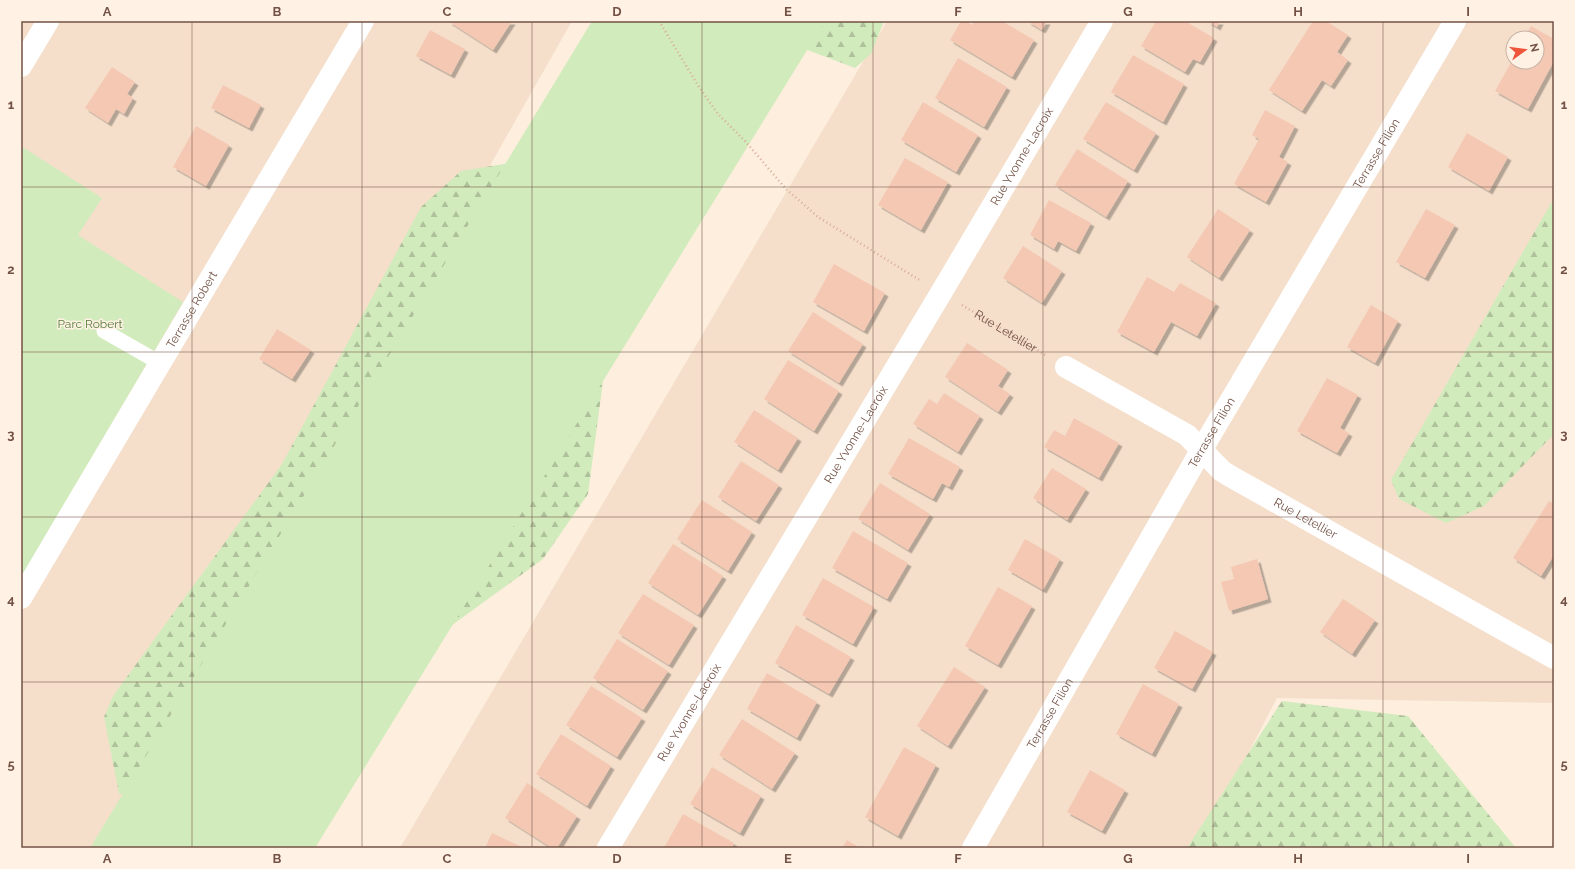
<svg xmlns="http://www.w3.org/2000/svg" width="1575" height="869" viewBox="0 0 1575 869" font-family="Raleway,sans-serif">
  <defs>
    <pattern id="forest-firs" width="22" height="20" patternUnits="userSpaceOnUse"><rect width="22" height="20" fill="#d2ebbc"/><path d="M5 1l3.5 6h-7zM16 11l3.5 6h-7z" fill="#afc19b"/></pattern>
    <filter id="shadow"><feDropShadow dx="3.5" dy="3.5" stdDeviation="0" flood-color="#0004"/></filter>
  </defs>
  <rect width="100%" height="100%" fill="#fdeedd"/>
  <path fill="#f5dfcb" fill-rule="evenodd" d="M21 21H572L103 848H21Z
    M887 21H1554V703L1277 698 1199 848H400ZM1513 38H1537V62H1513Z"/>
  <path fill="url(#forest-firs)" d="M731 21H884L871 54 855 68Z
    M619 145 631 171 588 494 543 559 248 773 188 793 119 794 104 717 113 696 282 464 421 207 461 171Z
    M1554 198V434L1484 506 1446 523 1399 499 1391 480Z
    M1282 701 1408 716 1516 848H1187Z"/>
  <path fill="#d2ebbc" d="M592 21H825L315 848H90Z
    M21 146 102 198 78 235 183 302 21 578Z"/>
  <path fill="#f4c8b3" filter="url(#shadow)" d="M448 21H512L493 50Z
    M961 21H966L972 25 974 21H1002L1034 40 1012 77 950 40Z
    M1027 21H1047L1042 30Z
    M1156 21H1185L1214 38 1200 62 1193 59 1185 72 1141 46Z
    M1207 21H1220L1217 27Z
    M1313 21H1326L1348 35 1337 52 1348 60 1331 86 1322 80 1302 111 1269 90Z
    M1531 26 1554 39V61L1528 109 1495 91 1513 59V62H1537V38H1524Z
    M430 30 465 49 451 75 416 56Z
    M1133 55 1184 84 1163 122 1111 92Z
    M958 58 1007 87 984 127 935 98Z
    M112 67 135 82 127 94 133 98 124 114 116 109 108 123 85 108Z
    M223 85 261 105 249 128 211 108Z
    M923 102 978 135 956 172 901 140Z
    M1106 102 1156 133 1134 170 1083 139Z
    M1265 110 1295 126 1279 157 1288 162 1266 202 1234 184 1259 139 1252 135Z
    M196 126 229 145 206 186 173 167Z
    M1467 133 1508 157 1489 191 1448 167Z
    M1077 149 1128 181 1106 217 1055 185Z
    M905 158 948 182 921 230 878 205Z
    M1049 200 1091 223 1076 251 1058 241 1054 249 1030 235Z
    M1218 209 1250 230 1219 278 1187 257Z
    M1426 209 1455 225 1425 278 1396 262Z
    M1023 246 1062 271 1042 303 1003 278Z
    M834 264 885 293 864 331 813 302Z
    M1147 277 1174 292 1180 283 1216 303 1197 336 1171 322 1154 352 1117 332Z
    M1371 305 1398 321 1375 363 1347 347Z
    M813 312 863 344 839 383 788 351Z
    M277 329 311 350 292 379 259 359Z
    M967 343 1008 370 998 386 1010 394 998 412 945 377Z
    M788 360 839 391 814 431 764 399Z
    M1327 378 1358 395 1340 428 1349 433 1337 453 1297 431Z
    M944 393 980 416 958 452 913 424 929 399 937 404Z
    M754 410 798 438 778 470 734 442Z
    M1074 418 1119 443 1099 478 1044 447 1054 430 1065 436Z
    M909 438 960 467 949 487 942 483 933 499 888 474Z
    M741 461 779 485 756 521 718 497Z
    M1052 468 1086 489 1067 520 1033 498Z
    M880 483 930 514 908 550 858 519Z
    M702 500 752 532 728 571 677 539Z
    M1549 501 1554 504V555L1541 576 1513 558Z
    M853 531 908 563 887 599 832 568Z
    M1025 539 1060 559 1043 590 1008 570Z
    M673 544 723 576 698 615 648 583Z
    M1257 559 1268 599 1229 611 1221 582 1234 579 1231 567Z
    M823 578 874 607 853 644 802 615Z
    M998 587 1032 606 998 665 965 646Z
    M643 594 694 625 669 665 618 633Z
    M1343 599 1375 620 1352 654 1320 632Z
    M796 625 851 657 829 694 775 663Z
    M1175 631 1213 652 1192 689 1154 668Z
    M617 639 668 671 643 710 593 678Z
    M954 667 985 687 948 746 917 726Z
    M767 673 817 702 797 738 747 709Z
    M1143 684 1179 704 1152 754 1116 734Z
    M591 686 642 718 617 757 566 725Z
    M742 719 795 753 772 789 719 755Z
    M561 734 611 766 587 806 536 774Z
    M904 747 936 765 898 836 865 817Z
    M712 767 761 796 740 833 690 804Z
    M1090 770 1125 790 1102 831 1067 812Z
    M527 783 577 816 557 848H552L505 818Z
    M683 814 734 843 732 848H664Z
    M492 833 524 848H485Z
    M847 840 860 848H842Z"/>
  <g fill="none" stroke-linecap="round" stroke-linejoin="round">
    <g stroke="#d8ab97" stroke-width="2.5" stroke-dasharray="1 3" stroke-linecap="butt">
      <path d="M659 21 699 87 718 114 745 141 786 189 818 217 921 281"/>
      <path id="s1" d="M962 305 1047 356"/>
    </g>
    <path stroke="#fff" stroke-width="15" d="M104 331 160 363"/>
    <g stroke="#fff" stroke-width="22">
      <path d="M21 66 48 21"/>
      <path id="s2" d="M1066 367 1187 435 1222 471 1230 476 1554 658"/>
      <path id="s3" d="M21 598 363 21"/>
      <path id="s4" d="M608 848 941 293 1102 21"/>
      <path id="s5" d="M973 848 1202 449 1455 21"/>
    </g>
  </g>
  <path fill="none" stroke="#735245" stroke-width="1" stroke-opacity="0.55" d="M192 21V848M362 21V848M532 21V848M702 21V848M873 21V848M1043 21V848M1213 21V848M1383 21V848M21 187H1554M21 352H1554M21 517H1554M21 682H1554"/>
  <g text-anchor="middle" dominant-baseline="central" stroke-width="3" stroke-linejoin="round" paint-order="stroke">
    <g font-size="12" fill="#735245" stroke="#fff2e4">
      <text stroke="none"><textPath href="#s5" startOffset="803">Terrasse Filion</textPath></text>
      <text stroke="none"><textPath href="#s4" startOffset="806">Rue Yvonne-Lacroix</textPath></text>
      <text stroke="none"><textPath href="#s3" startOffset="335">Terrasse Robert</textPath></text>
      <text stroke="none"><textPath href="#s1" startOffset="51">Rue Letellier</textPath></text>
      <text stroke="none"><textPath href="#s5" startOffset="479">Terrasse Filion</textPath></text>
      <text stroke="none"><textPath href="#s4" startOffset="482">Rue Yvonne-Lacroix</textPath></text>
      <text stroke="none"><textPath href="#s2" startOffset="285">Rue Letellier</textPath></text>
      <text stroke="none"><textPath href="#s4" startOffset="158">Rue Yvonne-Lacroix</textPath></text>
      <text stroke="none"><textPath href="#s5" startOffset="155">Terrasse Filion</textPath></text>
    </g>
    <g font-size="12" fill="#547a3c" stroke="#fff2e4">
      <text x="90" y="324">Parc Robert</text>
    </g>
  </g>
  <rect width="1575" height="869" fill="none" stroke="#fff2e4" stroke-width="44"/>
  <g transform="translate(1525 50) rotate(76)"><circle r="19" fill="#fff2e4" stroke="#c7b2a4"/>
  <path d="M0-3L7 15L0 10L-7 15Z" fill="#ef553b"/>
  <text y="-6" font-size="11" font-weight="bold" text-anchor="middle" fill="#735245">N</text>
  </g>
  <rect x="22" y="22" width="1531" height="825" fill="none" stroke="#735245" stroke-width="1.5"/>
  <g font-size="13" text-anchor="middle" font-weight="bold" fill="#735245">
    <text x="107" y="16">A</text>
    <text x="277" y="16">B</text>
    <text x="447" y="16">C</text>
    <text x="617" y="16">D</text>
    <text x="788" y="16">E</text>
    <text x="958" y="16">F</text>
    <text x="1128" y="16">G</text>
    <text x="1298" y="16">H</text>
    <text x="1468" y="16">I</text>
    <text x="11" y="109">1</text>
    <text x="1564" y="109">1</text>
    <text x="11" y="274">2</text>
    <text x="1564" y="274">2</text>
    <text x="11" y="439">3</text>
    <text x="1564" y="439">3</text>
    <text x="11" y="604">4</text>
    <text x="1564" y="604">4</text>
    <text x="11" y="769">5</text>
    <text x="1564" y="769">5</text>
    <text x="107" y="863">A</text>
    <text x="277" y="863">B</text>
    <text x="447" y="863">C</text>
    <text x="617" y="863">D</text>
    <text x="788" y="863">E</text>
    <text x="958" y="863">F</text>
    <text x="1128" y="863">G</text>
    <text x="1298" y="863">H</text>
    <text x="1468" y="863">I</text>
  </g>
</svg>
